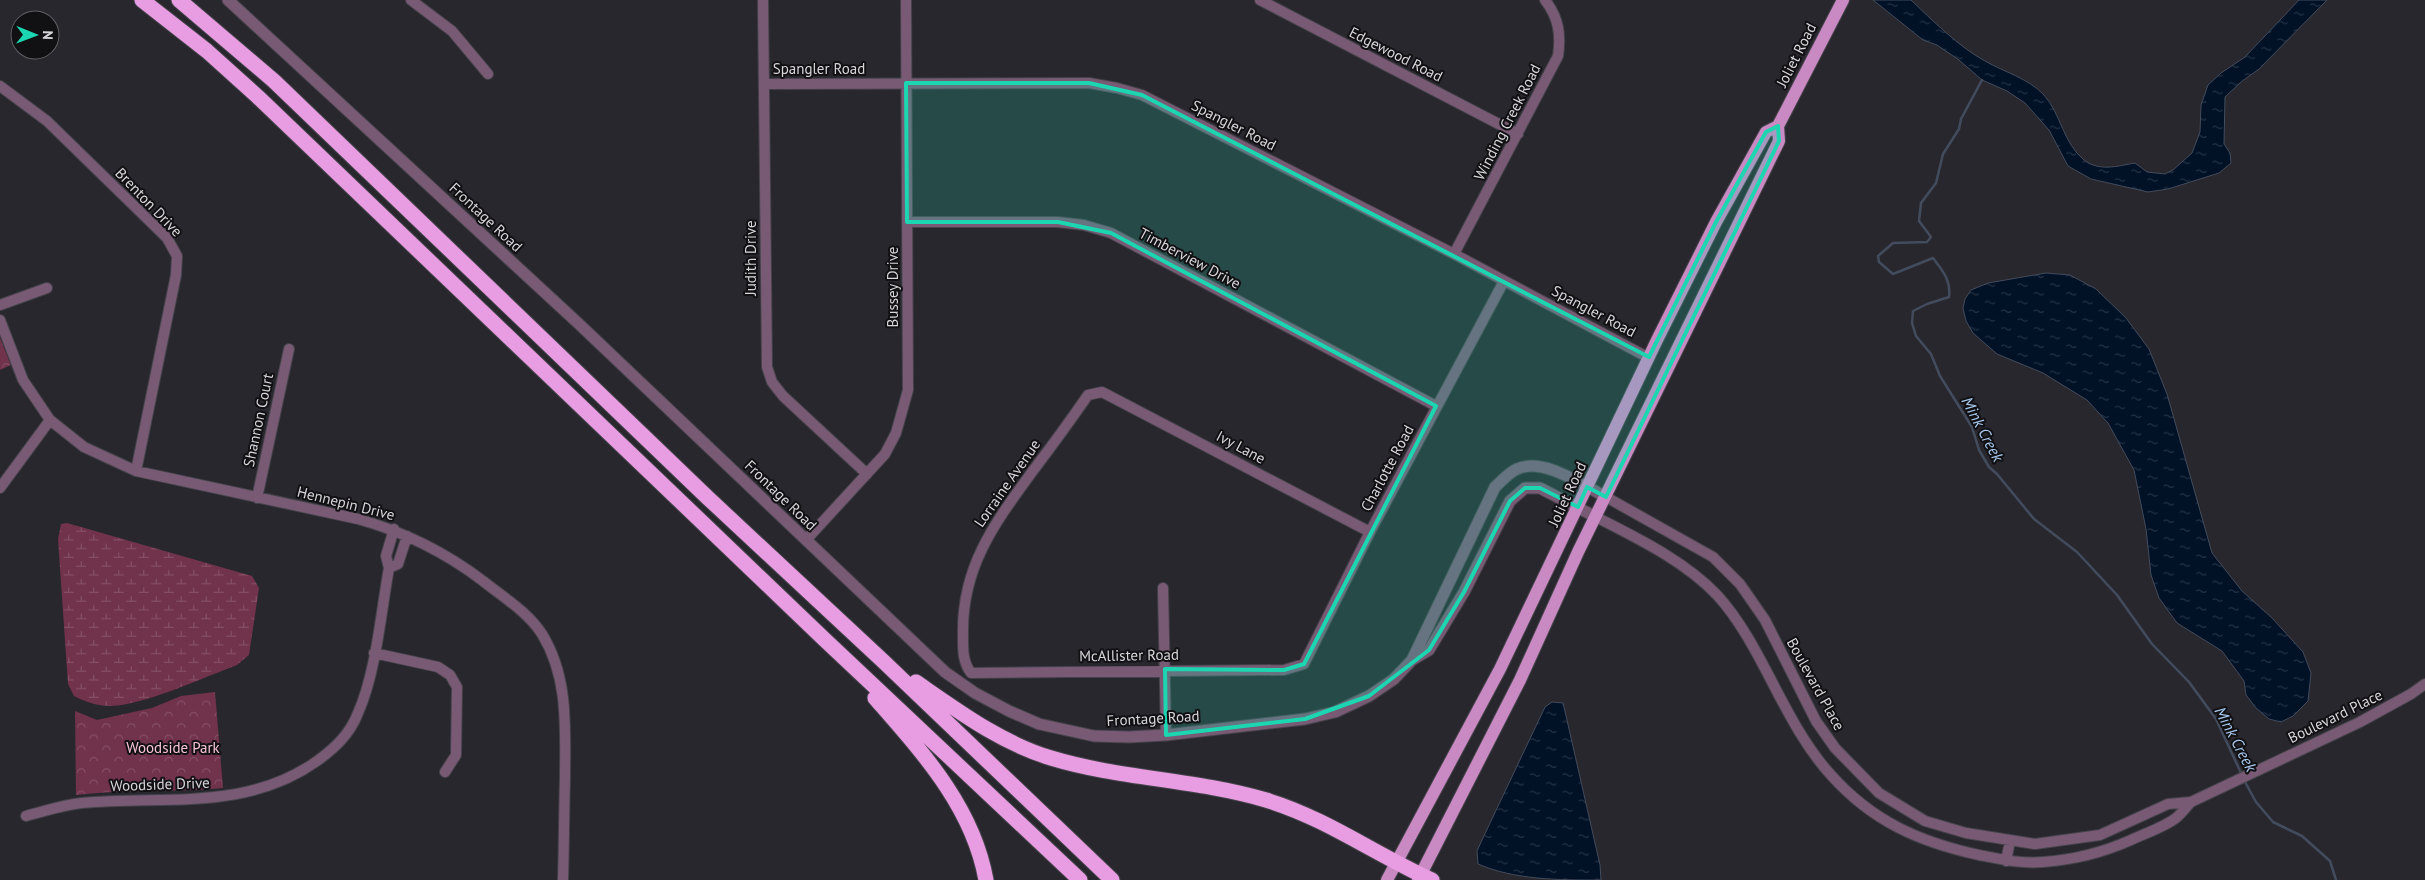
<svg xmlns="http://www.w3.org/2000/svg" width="2425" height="880" viewBox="0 0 2425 880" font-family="'PT Sans',sans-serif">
  <defs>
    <pattern id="wetland-marsh" width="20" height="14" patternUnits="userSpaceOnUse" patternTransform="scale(1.25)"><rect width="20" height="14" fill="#71324c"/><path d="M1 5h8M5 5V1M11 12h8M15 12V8" fill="none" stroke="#844f65"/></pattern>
    <pattern id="park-crowns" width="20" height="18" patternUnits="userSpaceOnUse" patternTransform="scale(1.25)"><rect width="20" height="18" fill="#71324c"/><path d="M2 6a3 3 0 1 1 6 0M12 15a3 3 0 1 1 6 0" fill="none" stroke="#844f65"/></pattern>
    <pattern id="water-ripples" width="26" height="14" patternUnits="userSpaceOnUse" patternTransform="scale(1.25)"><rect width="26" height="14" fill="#011126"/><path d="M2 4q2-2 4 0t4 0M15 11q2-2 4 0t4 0" fill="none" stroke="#253345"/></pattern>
  </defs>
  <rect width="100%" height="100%" fill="#29272e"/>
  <path fill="url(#wetland-marsh)" d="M67 523 252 576 259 588 249 655 237 665C204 677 145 705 111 706 97 706 86 702 74 696L68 684 58 539 61 524Z"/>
  <path fill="url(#park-crowns)" d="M0 338 11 365 0 370Z
    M215 692 223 788C174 793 125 789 76 795L75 711 97 720 152 708 181 696Z"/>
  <path fill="url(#water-ripples)" stroke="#424c5c" d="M1873 0H1911C1932 20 1959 47 1985 61 2004 72 2028 78 2044 95 2061 114 2063 143 2084 160 2100 172 2117 166 2135 163L2147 172 2165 174 2173 170 2192 153 2200 132 2201 105 2208 85 2221 73 2245 57 2299 0H2327L2259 69 2241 82 2225 97 2224 144 2230 153 2231 163 2219 173 2168 189 2148 192 2091 179 2068 166 2049 130 2025 103 2007 91 1982 80 1959 60 1937 45 1923 40Z
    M2046 273 2070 275 2096 289 2126 318 2149 349 2167 394 2212 553 2242 591 2272 618 2303 652 2311 673 2308 701 2293 716 2281 722 2269 719 2256 708 2246 695 2244 681 2222 651 2177 623 2159 598 2151 575 2146 529 2134 470 2108 423 2087 400 2043 373 1997 354 1973 333 1966 321 1963 308 1965 299 1971 290 1988 283Z
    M1552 702 1563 703 1564 707 1600 865 1601 880C1559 880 1515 880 1478 864L1477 851 1482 840 1545 707Z"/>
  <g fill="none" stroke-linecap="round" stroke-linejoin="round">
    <path stroke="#424c5c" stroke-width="2.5" d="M1982 80 1961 119 1959 129 1943 154 1936 183 1921 203 1919 221 1931 237 1927 242 1893 243 1878 256 1879 262 1893 274 1933 258C1943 271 1951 280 1949 297L1927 304 1913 311 1912 323 1916 336 1931 354 1940 376 1972 427 1979 450 1989 467 1997 474 2034 519 2077 552 2117 595 2152 644 2189 682 2216 719 2242 775
      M2244 780 2256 802 2273 822 2302 836 2330 861 2336 880"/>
    <defs>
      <path id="minor" d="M411 0 452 31 488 74
        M763 0 767 367 772 382 783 396 867 474
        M1260 0 1518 134
        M764 84 1089 83 1117 88 1142 95 1454 254 1649 358
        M0 86 47 121 167 238 177 256 176 275 136 471
        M907 222H1058L1084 225 1111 233 1436 406
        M1454 254 1558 56C1561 35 1559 18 1545 0
        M0 305 47 288
        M0 320 23 380 50 420 84 447 136 471 358 519C405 532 445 552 483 581 503 597 528 612 542 634 569 678 565 728 565 778 564 812 564 846 563 880
        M0 488 50 420
        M1606 497 1713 557 1740 584 1765 620 1816 721 1835 748 1879 793 1925 821 1966 833 2035 844 2100 835 2168 804 2191 802 2360 722 2411 694 2425 684
        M257 498 289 349
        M1596 517C1637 538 1685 561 1717 595 1763 645 1783 723 1831 775 1872 821 1919 842 1979 855 1999 859 2021 864 2043 862 2072 860 2104 852 2131 840 2145 833 2163 828 2176 818 2181 814 2186 807 2191 802
        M1370 532 1102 392 1088 395C1070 421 1051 447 1032 472 995 523 962 566 963 633 963 648 962 661 971 673L1284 670 1304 664 1370 532 1504 281
        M806 540 885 454 896 433 908 390 906 0
        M389 568 398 564 407 536
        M1163 588 1166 735
        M374 653 438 667 450 675 457 687 456 755 445 772
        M26 816C44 811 63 805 82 803 162 795 246 812 317 761 335 748 350 734 358 713 376 673 381 612 389 568L386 556 394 529
        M2006 861 2010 841"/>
      <path id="tertiary" d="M228 0 579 324 945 672 975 693 1009 711 1039 724 1094 736 1129 737 1166 735 1305 719 1335 712 1369 696 1394 679 1412 660 1429 650 1464 592 1510 501 1525 488H1540L1596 517
        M1412 660 1495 487C1502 481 1508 473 1517 469 1544 457 1582 485 1606 497"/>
      <path id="primary" d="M1387 880 1500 669 1657 340 1716 222 1766 132 1778 126
        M1418 880 1520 680 1578 552 1779 141 1778 126 1843 0"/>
      <path id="motorway" d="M142 0 207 51 258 97 824 639 1080 880
        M179 0 274 81 708 498 883 661 1112 880
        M916 682C958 711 1001 743 1051 758 1120 779 1195 779 1266 800 1328 819 1374 854 1432 880
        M875 698C923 753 973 807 986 880"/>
    </defs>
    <use href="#minor" stroke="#45434a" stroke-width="12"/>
    <use href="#tertiary" stroke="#45434a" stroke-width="13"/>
    <use href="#primary" stroke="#45434a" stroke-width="14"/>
    <use href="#motorway" stroke="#45434a" stroke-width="17"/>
    <use href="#minor" stroke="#785a75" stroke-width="10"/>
    <use href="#tertiary" stroke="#785a75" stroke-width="11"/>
    <use href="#primary" stroke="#c989c3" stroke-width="12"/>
    <use href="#motorway" stroke="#e89ce1" stroke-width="15"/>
  </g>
  <path fill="#1cd5b1" fill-opacity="0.2" stroke="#1cd5b1" stroke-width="4" stroke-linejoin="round" d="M906 83H1089L1142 95 1649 357 1716 222 1766 132 1778 126 1779 141 1606 497 1587 487 1578 507 1540 488H1525L1510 501 1464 592 1429 650 1369 696 1305 719 1166 735 1165 669 1284 670 1304 664 1436 406 1111 233 1058 222H907Z"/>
  <g text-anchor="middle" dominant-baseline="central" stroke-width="4" stroke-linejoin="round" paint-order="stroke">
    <g font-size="15" fill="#d8d6db" stroke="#111013">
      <text transform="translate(1396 54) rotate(27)">Edgewood Road</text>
      <text transform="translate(1796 55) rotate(-63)">Joliet Road</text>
      <text x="819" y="68">Spangler Road</text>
      <text transform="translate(1507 122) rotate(-63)">Winding Creek Road</text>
      <text transform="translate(1234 125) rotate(27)">Spangler Road</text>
      <text transform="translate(149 202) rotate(46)">Brenton Drive</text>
      <text transform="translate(486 217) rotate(43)">Frontage Road</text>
      <text transform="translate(750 258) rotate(-90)">Judith Drive</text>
      <text transform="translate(1190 258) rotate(28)">Timberview Drive</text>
      <text transform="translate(892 287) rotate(-90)">Bussey Drive</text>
      <text transform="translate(1594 311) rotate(28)">Spangler Road</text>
      <text transform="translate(258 420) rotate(-78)">Shannon Court</text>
      <text transform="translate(1241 447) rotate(28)">Ivy Lane</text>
      <text transform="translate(1387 468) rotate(-62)">Charlotte Road</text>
      <text transform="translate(1007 483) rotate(-55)">Lorraine Avenue</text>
      <text transform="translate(1567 494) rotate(-65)">Joliet Road</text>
      <text transform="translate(781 495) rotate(44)">Frontage Road</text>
      <text transform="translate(346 503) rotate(14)">Hennepin Drive</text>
      <text transform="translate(1129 655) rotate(-1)">McAllister Road</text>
      <text transform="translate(1816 684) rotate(61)">Boulevard Place</text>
      <text transform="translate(2335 716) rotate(-26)">Boulevard Place</text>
      <text transform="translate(1153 718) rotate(-3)">Frontage Road</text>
      <text transform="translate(160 784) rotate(-2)">Woodside Drive</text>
    </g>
    <g font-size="15" fill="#f6c3d5" stroke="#111013">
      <text x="173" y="747">Woodside Park</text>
    </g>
    <g font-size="16" font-style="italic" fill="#a8c9ee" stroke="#111013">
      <text transform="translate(1983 429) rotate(62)">Mink Creek</text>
      <text transform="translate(2236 739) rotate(62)">Mink Creek</text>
    </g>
  </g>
  <g transform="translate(35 35) rotate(91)"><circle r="24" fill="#111013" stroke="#615f63"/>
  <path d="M0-4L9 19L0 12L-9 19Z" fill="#1cd5b1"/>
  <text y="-8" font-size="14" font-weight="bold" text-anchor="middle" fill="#d8d6db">N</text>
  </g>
</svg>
